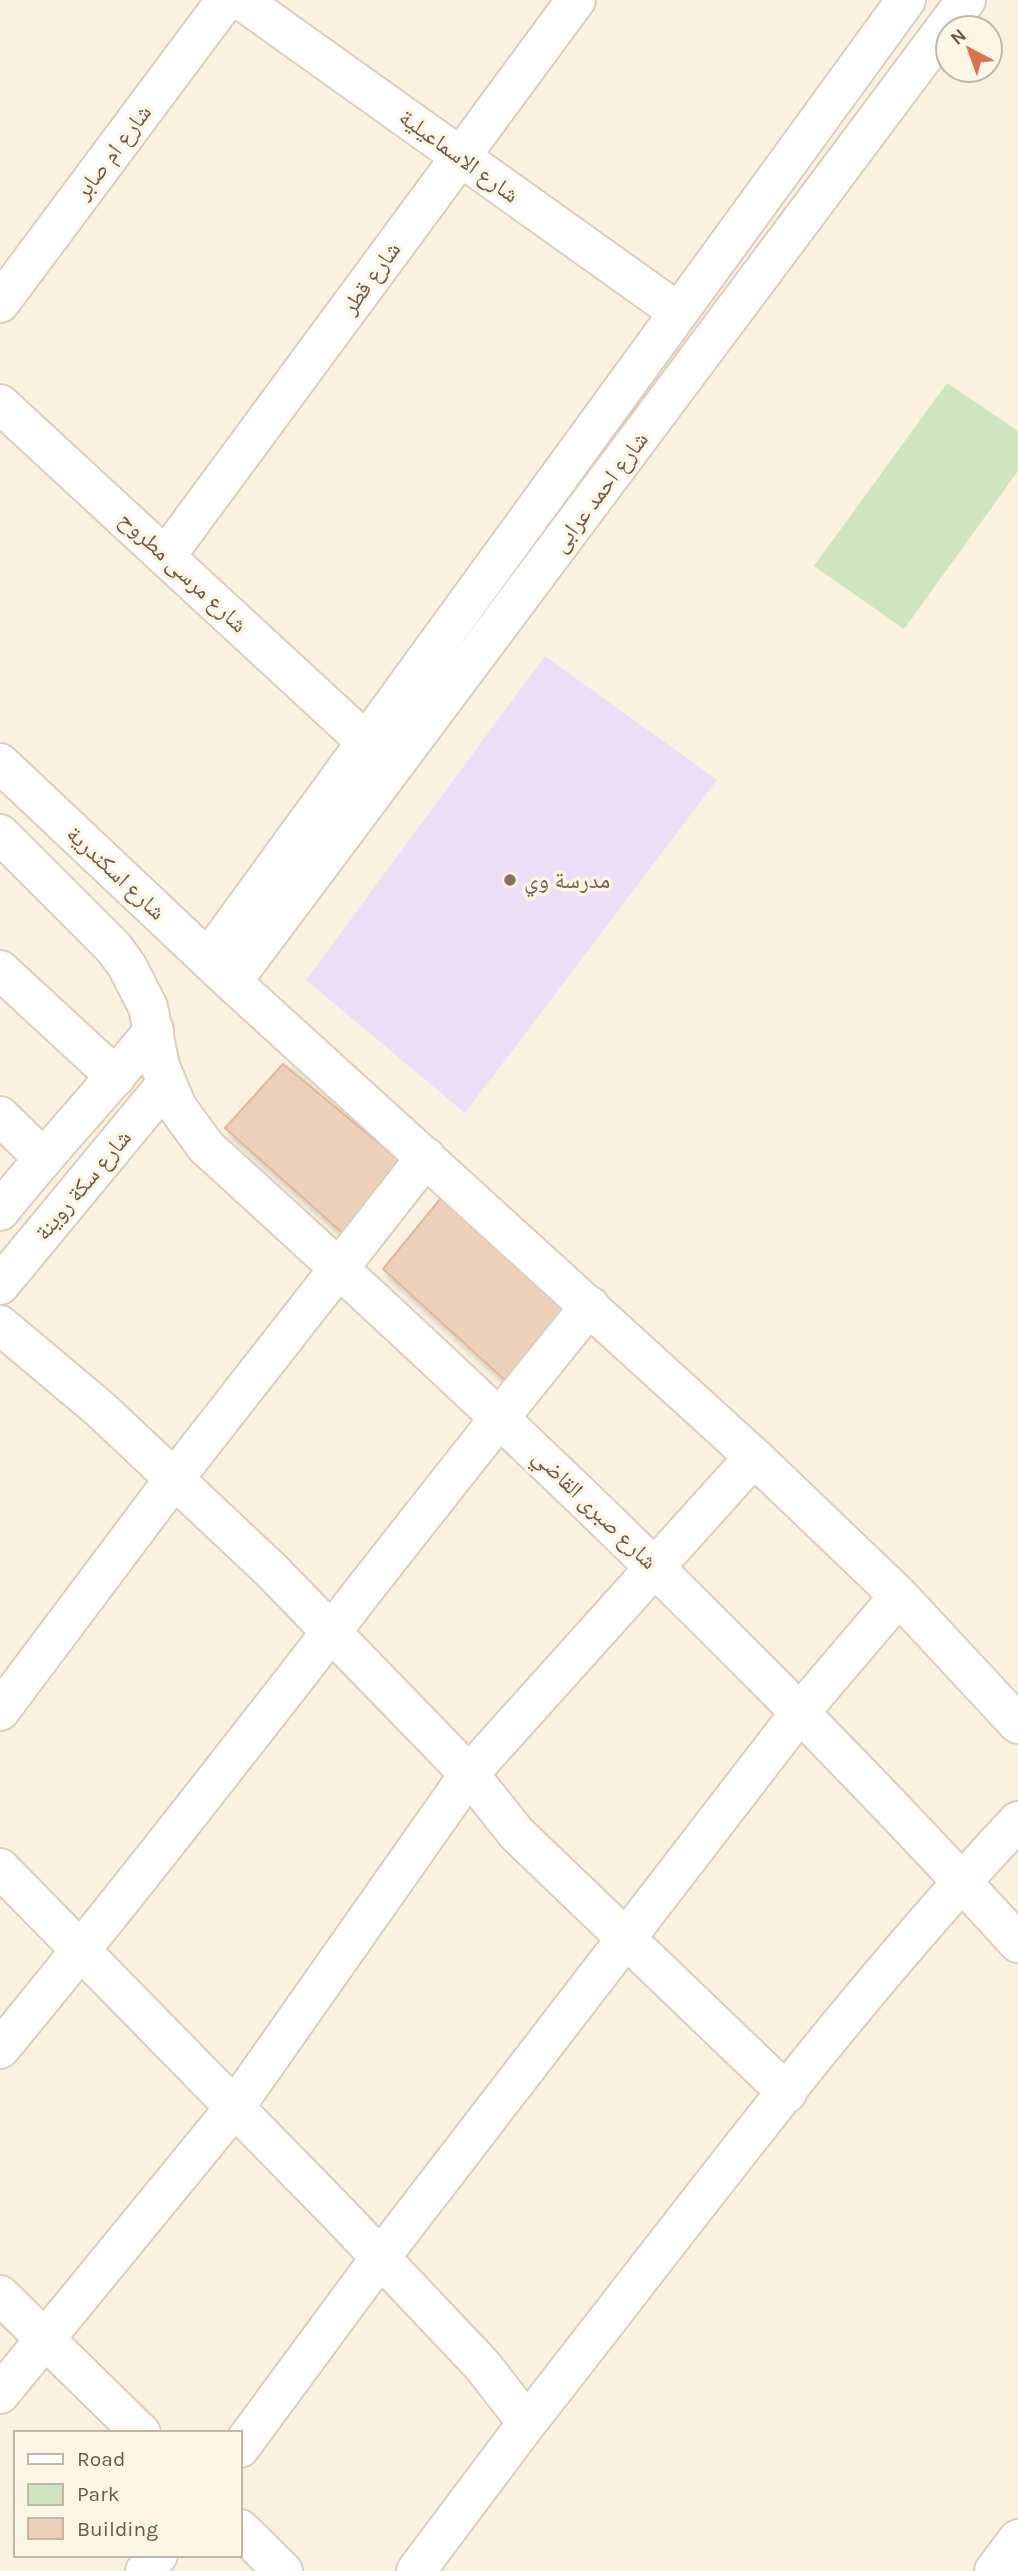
<svg xmlns="http://www.w3.org/2000/svg" width="1018" height="2571" viewBox="0 0 1018 2571" font-family="Karla,'Noto Naskh Arabic',sans-serif">
  <defs>
    <filter id="shadow"><feDropShadow dx="6" dy="6" stdDeviation="3.5" flood-color="#0004"/></filter>
  </defs>
  <rect width="100%" height="100%" fill="#faf1e0"/>
  <path fill="#eeddf6" d="M545 656 717 780 465 1113 306 980Z"/>
  <path fill="#cee5c0" d="M947 383 1018 431V471L904 629 814 566Z"/>
  <path fill="#edd0ba" stroke="#deb89c" stroke-width="2" filter="url(#shadow)" d="M283 1064 411 1170 348 1238 225 1128Z
    M441 1198 569 1306 508 1383 383 1269Z"/>
  <g fill="none" stroke-linecap="round" stroke-linejoin="round">
    <defs>
      <path id="minor" d="M241 0 678 312
        M0 303 226 0
        M0 404 365 741
        M166 556 576 0
        M0 763 232 982 754 1457 899 1596 1018 1724
        M0 834 114 948 127 966 148 1007 160 1066 177 1107 206 1147C487 1402 762 1662 1018 1943
        M208 959 906 0
        M0 970 116 1077
        M232 982 966 0
        M0 1116 42 1157
        M0 1211C49 1149 104 1092 154 1030
        M0 1285 166 1084
        M0 1325 100 1409 271 1570 469 1774 517 1834 787 2093
        M0 1711 174 1479 426 1157
        M0 1868 340 2215 482 2365 527 2423 416 2571
        M0 2049C201 1806 389 1551 590 1306
        M0 2295 141 2433
        M0 2394 235 2107 469 1774 754 1457
        M527 2423C687 2220 841 2009 1018 1821
        M240 2448 380 2258 801 1711 899 1596
        M240 2529 283 2571
        M145 2571 158 2555
        M994 2571 1018 2539"/>
    </defs>
    <use href="#minor" stroke="#ddcdbd" stroke-width="42"/>
    <use href="#minor" stroke="#fff" stroke-width="38"/>
  </g>
  <circle fill="#8d6e63" stroke="#fdf5e5" stroke-width="2.5" cx="510" cy="880" r="7"/>
  <g text-anchor="middle" dominant-baseline="central" stroke-width="7" stroke-linejoin="round" paint-order="stroke">
    <g font-size="23" fill="#6e584a" stroke="#fdf5e5">
      <text transform="translate(113 152) rotate(-53)">شارع ام صابر</text>
      <text transform="translate(459 156) rotate(36)">شارع الاسماعيلية</text>
      <text transform="translate(371 278) rotate(-54)">شارع قطر</text>
      <text transform="translate(600 492) rotate(-53)">شارع احمد عرابى</text>
      <text transform="translate(183 572) rotate(43)">شارع مرسى مطروح</text>
      <text transform="translate(116 873) rotate(43)">شارع اسكندرية</text>
      <text transform="translate(83 1185) rotate(-50)">شارع سكة روينة</text>
      <text transform="translate(595 1509) rotate(44)">شارع صبرى القاضي</text>
    </g>
    <g font-size="23" fill="#785e54" stroke="#fdf5e5" text-anchor="start">
      <text x="524" y="880">مدرسة وي</text>
    </g>
  </g>
  <rect x="14" y="2431" width="228" height="126" fill="#fdf5e5" stroke="#c4b6a7" stroke-width="2"/>
  <rect x="28" y="2454" width="35" height="10" fill="#ffffff" stroke="#c4b6a7" stroke-width="2"/>
  <text x="77" y="2466" font-size="21" fill="#6e584a">Road</text>
  <rect x="28" y="2484" width="35" height="21" fill="#cee5c0" stroke="#c4b6a7" stroke-width="2"/>
  <text x="77" y="2501" font-size="21" fill="#6e584a">Park</text>
  <rect x="28" y="2518" width="35" height="21" fill="#edd0ba" stroke="#c4b6a7" stroke-width="2"/>
  <text x="77" y="2536" font-size="21" fill="#6e584a">Building</text>
  <g transform="translate(969 49) rotate(319)"><circle r="33" fill="#fdf5e5" stroke="#c4b6a7" stroke-width="2"/>
  <path d="M0-5L12 26L0 18L-12 26Z" fill="#db734d"/>
  <text y="-10" font-size="19" font-weight="bold" text-anchor="middle" fill="#6e584a">N</text>
  </g>
</svg>
